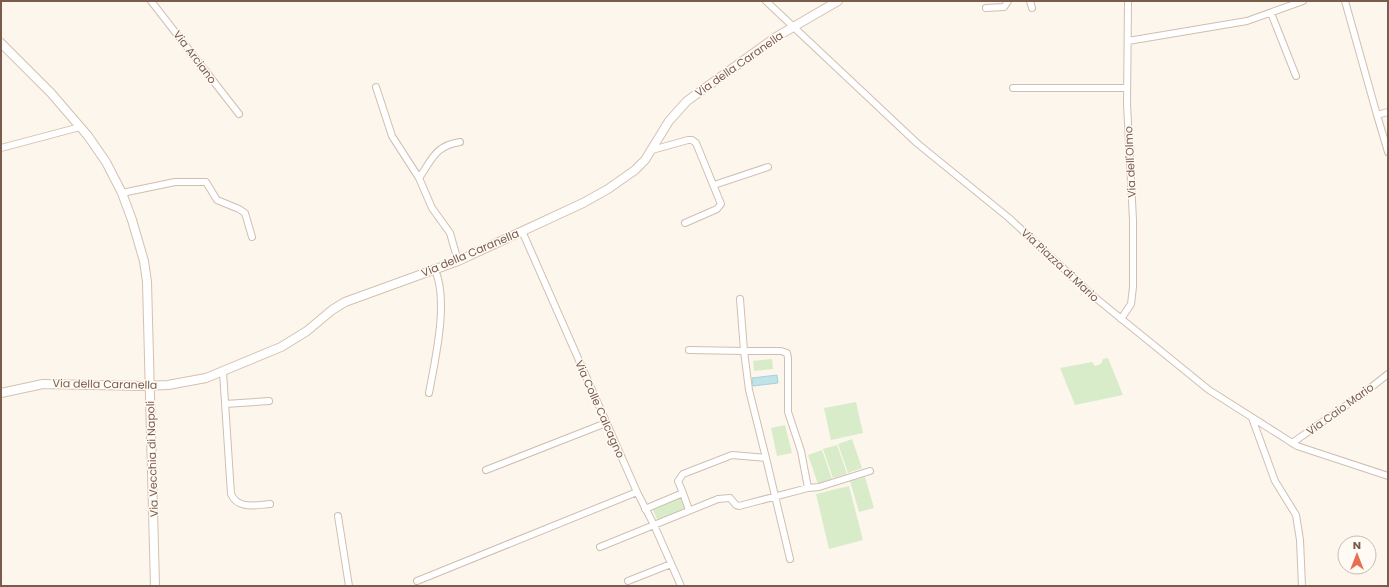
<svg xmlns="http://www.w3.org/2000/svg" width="1389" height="587" viewBox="0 0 1389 587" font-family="Poppins,sans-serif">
  <rect width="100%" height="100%" fill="#fdf6ec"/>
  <path fill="#d8ecc9" d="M1108 358 1123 395 1075 405 1060 368 1092 362 1095 366 1101 364 1103 359Z
    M772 359 773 369 754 371 753 361Z
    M856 402 863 433 831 440 824 408Z
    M785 425 792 453 777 456 771 428Z
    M852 439 862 468 848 473 838 444Z
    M837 445 847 474 833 478 823 449Z
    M822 450 832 479 818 484 808 455Z
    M865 477 874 508 859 512 850 481Z
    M849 486 863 540 829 549 816 494Z
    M682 496 688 509 658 521 652 508Z"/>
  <path fill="#bfe3e8" stroke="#a5d3da" d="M777 375 778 383 753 386 752 378Z"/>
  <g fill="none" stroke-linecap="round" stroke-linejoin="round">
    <defs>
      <path id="street" d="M151 1 239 114
        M766 1 918 144 1009 218 1092 295 1209 390 1297 446 1388 476
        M1030 1 1032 8
        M1345 1 1377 115 1388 112
        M986 8 1004 7 1008 1
        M1271 13 1296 76
        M1128 41 1247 21 1303 1
        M376 87 392 136 419 178 432 208 450 233 458 261
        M1013 88H1127
        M1377 115 1388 152
        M1 148 80 127
        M652 150 688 140H692L696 143 721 204 717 209 685 223
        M419 178C433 158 435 146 460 142
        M714 185 768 167
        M122 193 175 182H206L217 200 239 209 245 213 252 237
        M522 231 637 492 654 525 681 586
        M1121 319 1131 304 1133 287V220L1127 104 1128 1
        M689 350 744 351 740 299
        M223 372 231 494C238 510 256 505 270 504
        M429 393C435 360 449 301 435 270
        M225 404 269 401
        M1252 418 1275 481 1296 515 1300 540 1302 586
        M1292 443 1364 393 1388 374
        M766 458 790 559
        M486 470 606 423
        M808 488 819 487 870 471
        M683 493 689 510
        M338 516 349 586
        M600 547 718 499 730 498 736 505 739 506 808 488 801 451 788 412V358L787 353 781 351H744L749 390 766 458 732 455 683 474 678 481 683 493 645 509
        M417 581 637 492
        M628 581 671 564"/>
      <path id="secondary" d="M1 43 51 93 88 136 106 162 122 193 132 220 144 261 147 282 155 586
        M1 393 43 384 142 386 168 385 206 378 281 347 307 331 332 310 345 302 458 261 583 203 608 189 635 170 645 160 669 121 687 101 776 37 838 1"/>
    </defs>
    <use href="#street" stroke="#d1beb0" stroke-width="8"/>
    <use href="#secondary" stroke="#d6c0b0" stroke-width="10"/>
    <use href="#street" stroke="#fff" stroke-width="6"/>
    <use href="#secondary" stroke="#fff" stroke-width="8"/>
  </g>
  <g text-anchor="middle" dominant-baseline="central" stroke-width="3" stroke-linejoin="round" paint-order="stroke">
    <g font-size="11" fill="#7a5c4d" stroke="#fffaf3">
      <text transform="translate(195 57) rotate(53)">Via Arciano</text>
      <text transform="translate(739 64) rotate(-35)">Via della Caranella</text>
      <text transform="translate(1130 162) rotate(-93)">Via dell'Olmo</text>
      <text transform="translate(470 253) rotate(-23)">Via della Caranella</text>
      <text transform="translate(1060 265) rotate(43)">Via Piazza di Mario</text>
      <text transform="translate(105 384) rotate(1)">Via della Caranella</text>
      <text transform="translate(600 409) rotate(66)">Via Colle Calcagno</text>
      <text transform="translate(1340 409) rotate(-36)">Via Caio Mario</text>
      <text transform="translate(152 459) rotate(-92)">Via Vecchia di Napoli</text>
    </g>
  </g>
  <rect width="1389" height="587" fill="none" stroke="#7a5c4d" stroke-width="4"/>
  <g transform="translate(1357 555)"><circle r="19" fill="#fffaf3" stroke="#cabbb1"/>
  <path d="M0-3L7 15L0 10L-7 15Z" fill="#e76f51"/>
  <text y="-6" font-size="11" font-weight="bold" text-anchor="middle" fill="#7a5c4d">N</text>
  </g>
</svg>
